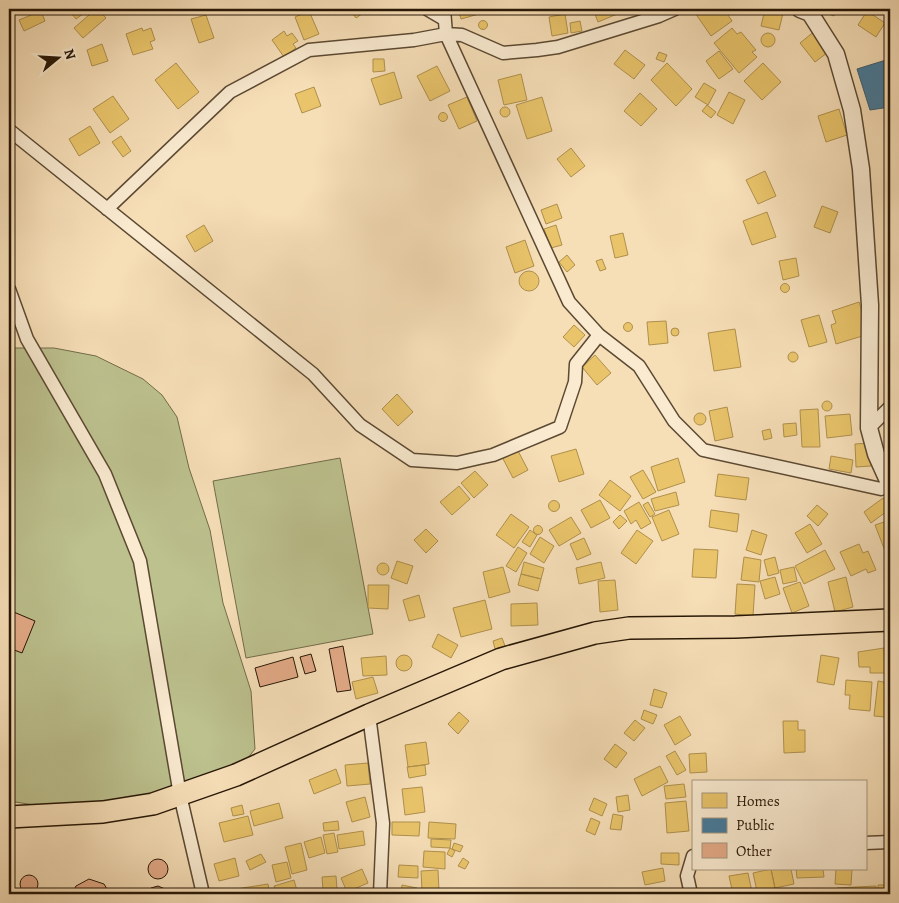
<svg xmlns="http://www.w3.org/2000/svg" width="899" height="903" viewBox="0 0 899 903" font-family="Alegreya,serif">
  <rect width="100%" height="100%" fill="#f6deb7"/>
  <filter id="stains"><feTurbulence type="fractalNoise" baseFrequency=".004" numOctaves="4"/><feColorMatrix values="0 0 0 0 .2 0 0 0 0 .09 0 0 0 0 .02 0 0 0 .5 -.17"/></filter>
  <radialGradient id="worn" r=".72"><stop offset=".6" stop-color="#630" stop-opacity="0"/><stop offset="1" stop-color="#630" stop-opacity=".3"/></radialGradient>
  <path fill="#bcc18e" stroke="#726c4a" d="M9 348H54L96 356 143 379 162 395 177 417 189 468 210 530 223 603 251 691 255 749 236 773 204 789 59 809 9 801Z
    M340 458 373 634 246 658 213 481Z"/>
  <path fill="#e9c46a" stroke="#af904c" d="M68 9H85L87 11 76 19Z
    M96 9H98L106 18 83 38 74 28Z
    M349 9H369L356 18Z
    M458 9H485L486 12 461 19Z
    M548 9H565V12L549 14Z
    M593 9H621L622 12 598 22Z
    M695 9H724L732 21 711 36 693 10Z
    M765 9H784L779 30 761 26Z
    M815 9H837L834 16Z
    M41 11 45 21 24 31 19 20Z
    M309 11 319 34 304 40 295 17Z
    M867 11 885 23 876 37 858 25Z
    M565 14 568 33 552 36 549 17Z
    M206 15 214 38 199 43 191 19Z
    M478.5 25a4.5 4.5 0 1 1 9 0a4.5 4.5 0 1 1-9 0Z
    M580 21 582 31 571 33 570 23Z
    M142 28 143 31 151 28 155 40 150 42 153 49 133 55 126 34Z
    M732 28 737 34 741 32 756 50 752 52 757 57 739 73 714 43Z
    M816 30 831 50 815 62 800 43Z
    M284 31 287 36 292 33 298 41 293 44 296 48 284 57 272 40Z
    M761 40a7 7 0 1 1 14 0a7 7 0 1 1-14 0Z
    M102 44 108 61 92 66 87 50Z
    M625 50 645 65 634 79 614 64Z
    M719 51 733 69 719 79 706 61Z
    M659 52 667 55 664 62 656 59Z
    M373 59H384L385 71 373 72Z
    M176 63 199 92 178 109 155 80Z
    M667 63 692 89 676 106 651 80Z
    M763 63 781 82 762 100 744 81Z
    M437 66 450 91 430 101 417 76Z
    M394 72 402 98 380 105 371 79Z
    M521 74 527 100 504 105 498 80Z
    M704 83 716 90 708 105 695 97Z
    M314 87 321 106 302 113 295 94Z
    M729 92 745 100 733 124 717 115Z
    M640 93 657 109 641 126 624 111Z
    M113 96 129 119 110 133 93 109Z
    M467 97 477 121 459 129 448 105Z
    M542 97 552 131 527 139 516 105Z
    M707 105 716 112 711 118 702 111Z
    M500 112a5 5 0 1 1 10 0a5 5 0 1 1-10 0Z
    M839 109 847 135 826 142 818 116Z
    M438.5 117a4.5 4.5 0 1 1 9 0a4.5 4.5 0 1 1-9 0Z
    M90 126 100 143 79 156 69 139Z
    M121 136 131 151 123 157 112 142Z
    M571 148 585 166 571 177 557 159Z
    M765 171 776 196 758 204 746 180Z
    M557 204 562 218 546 224 541 210Z
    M822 206 838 212 830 233 814 227Z
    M767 212 776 237 752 245 743 221Z
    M204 225 213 241 195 252 186 236Z
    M556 225 562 245 551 248 544 229Z
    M623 233 628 255 615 258 610 236Z
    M525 240 534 266 515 273 506 247Z
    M567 255 575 265 567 272 559 262Z
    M796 258 799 276 783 280 779 261Z
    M602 259 606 269 600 271 596 261Z
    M519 281a10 10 0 1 1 20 0a10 10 0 1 1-20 0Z
    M780.5 288a4.5 4.5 0 1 1 9 0a4.5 4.5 0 1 1-9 0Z
    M859 302 869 334 836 344 831 325 836 323 832 311Z
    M819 315 827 342 809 347 801 320Z
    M666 321 668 343 649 345 647 322Z
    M623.5 327a4.5 4.5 0 1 1 9 0a4.5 4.5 0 1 1-9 0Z
    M574 325 585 335 574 347 563 337Z
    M671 332a4 4 0 1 1 8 0a4 4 0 1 1-8 0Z
    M735 329 741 367 714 371 708 333Z
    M788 357a5 5 0 1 1 10 0a5 5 0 1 1-10 0Z
    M595 355 611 373 597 385 582 367Z
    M397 394 413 412 398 426 382 409Z
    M822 406a5 5 0 1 1 10 0a5 5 0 1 1-10 0Z
    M727 407 733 437 715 441 709 411Z
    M818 409 820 447H802L800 410Z
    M694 419a6 6 0 1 1 12 0a6 6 0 1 1-12 0Z
    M850 414 852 435 827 438 825 416Z
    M796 423 797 435 784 437 783 424Z
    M770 429 772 438 764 440 762 431Z
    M870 443 871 466 856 467 855 444Z
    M516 447 528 470 513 478 501 455Z
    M576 449 584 474 559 482 551 456Z
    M831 456 853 460 851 473 829 469Z
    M678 458 685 482 658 491 651 467Z
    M643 470 656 492 643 499 630 477Z
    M475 471 488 485 474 498 461 483Z
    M718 474 749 478 746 500 715 496Z
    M610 480 631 496 620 511 599 495Z
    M459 486 470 499 452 515 440 502Z
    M676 492 679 505 655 511 651 499Z
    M883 498 890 509 871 523 864 512Z
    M600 500 610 518 591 528 581 510Z
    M548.5 506a5.5 5.5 0 1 1 11 0a5.5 5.5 0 1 1-11 0Z
    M639 502 651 523 641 529 636 520 631 524 624 511Z
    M648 502 655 514 650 517 643 505Z
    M817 505 828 514 818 526 807 516Z
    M669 510 679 534 662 541 652 517Z
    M711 510 739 514 737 532 709 527Z
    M511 514 529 527 514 548 496 535Z
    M620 515 627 521 619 529 613 522Z
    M571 517 581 533 559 546 549 530Z
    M890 520V549L885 551 875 525Z
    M810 524 822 544 807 553 795 533Z
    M533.5 530a4.5 4.5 0 1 1 9 0a4.5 4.5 0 1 1-9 0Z
    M426 529 438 541 426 553 414 540Z
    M530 530 537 535 530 547 522 542Z
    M637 530 653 541 636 564 621 553Z
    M752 530 767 535 761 555 746 550Z
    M540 537 554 546 544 563 530 554Z
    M584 538 591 554 577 560 570 544Z
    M859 544 863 553 868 551 876 570 868 573 866 569 851 576 840 552Z
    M518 547 527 553 516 572 506 566Z
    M694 549 718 550 716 578 692 577Z
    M825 550 835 569 804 584 795 566Z
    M744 557 761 560 759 582 741 580Z
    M775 557 779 573 768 576 764 560Z
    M397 561 413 566 407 584 391 578Z
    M524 562 544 568 541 579 521 574Z
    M601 562 605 578 579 584 576 568Z
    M377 569a6 6 0 1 1 12 0a6 6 0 1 1-12 0Z
    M890 564V581H888L886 565Z
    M503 567 510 592 489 598 483 572Z
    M794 567 797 581 783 584 780 570Z
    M521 574 541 579 538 591 518 585Z
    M775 577 780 594 765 599 760 581Z
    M846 577 853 607 835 612 828 582Z
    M615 580 618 610 600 612 598 581Z
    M800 582 809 606 792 613 783 588Z
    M737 584 755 585 753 616 735 614Z
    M368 585H389L388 609 368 608Z
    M419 595 425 617 409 621 403 600Z
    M485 600 492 629 461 637 453 608Z
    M537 603 538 625 511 626V604Z
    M438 634 458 645 451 658 432 647Z
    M502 638 505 646 495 649 493 641Z
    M884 648 885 673H870V667H859L858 652Z
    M396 663a8 8 0 1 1 16 0a8 8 0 1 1-16 0Z
    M821 655 839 658 834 685 817 682Z
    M386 656 387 675 363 676 361 658Z
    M373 677 378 693 356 699 352 682Z
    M846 680 872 682 870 711 849 709 850 695H845Z
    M878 681 889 683 885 717 874 716Z
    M654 689 667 693 662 708 650 705Z
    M644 710 657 715 653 724 641 719Z
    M459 712 469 721 458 734 448 724Z
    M680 716 691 735 675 745 664 725Z
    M635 720 645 728 634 741 624 733Z
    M783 721H798V730H805V752L784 753Z
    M426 742 429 764 408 767 405 745Z
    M615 744 627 753 616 768 604 759Z
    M675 751 686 770 677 775 666 756Z
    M706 753 707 772 690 773 689 754Z
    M368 763 370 784 347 786 345 765Z
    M425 765 426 775 409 778 407 767Z
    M660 766 668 782 642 796 634 779Z
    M336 769 341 783 314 794 309 780Z
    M684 784 686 797 666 799 664 786Z
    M422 787 425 812 405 815 402 789Z
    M628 795 630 810 618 812 616 797Z
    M365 797 370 817 352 822 346 802Z
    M594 798 607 804 602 816 589 810Z
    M686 801 689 831 667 833 665 803Z
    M279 803 283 818 254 826 250 811Z
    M242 805 244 814 233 816 231 808Z
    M613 814 623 816 621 830 610 829Z
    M248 816 253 835 224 842 219 823Z
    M591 818 600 822 595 835 586 831Z
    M338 821 339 830 324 831 323 823Z
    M392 822H420L419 836 392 835Z
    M429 822 456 824 455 839 428 838Z
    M363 831 365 845 339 849 337 835Z
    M334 833 338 852 327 854 323 835Z
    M321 837 325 853 309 858 304 842Z
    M431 839 451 840 450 848 431 847Z
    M301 843 307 870 292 874 285 847Z
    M454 843 463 846 460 852 452 849Z
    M450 848 455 851 452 857 447 854Z
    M424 851 445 852V869L423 867Z
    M661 853H679V865L661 864Z
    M261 854 266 862 250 870 246 861Z
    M235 858 239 876 219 881 214 864Z
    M463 858 469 862 465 869 458 866Z
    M287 862 291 878 276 882 272 865Z
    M399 865 418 866V878L398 877Z
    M663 868 665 881 645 885 642 872Z
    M362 869 368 883 347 892 341 878Z
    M771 869 775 888 757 891 753 873Z
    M771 869H791L794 884 775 888Z
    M796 869H823L824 877 797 878Z
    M836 869H852L851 885 835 884Z
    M438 870 439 891H422L421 871Z
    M748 873 752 892 733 894 729 876Z
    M336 876 337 889 323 890 322 877Z
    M294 880 298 894H277L274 886Z
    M268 884 270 894H237L236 889Z
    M402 885 417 888 416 894H401Z
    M878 885H887V894H878Z
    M876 886V894H856V887Z
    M856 887V894H837V888Z
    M542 890 571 894H542Z"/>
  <path fill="#457b9d" stroke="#3c5d70" d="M886 60 890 74V107L870 110 857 69Z"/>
  <path fill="#e3aa87" stroke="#271706" d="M9 610 35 621 22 653 9 648Z
    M343 646 351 690 337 692 329 649Z
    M311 654 316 671 305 674 300 657Z
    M293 657 298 677 260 687 255 668Z
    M148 869a10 10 0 1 1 20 0a10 10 0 1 1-20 0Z
    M20 884a9 9 0 1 1 18 0a9 9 0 1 1-18 0Z
    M89 879 104 884 110 894H72L76 886Z
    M158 886 165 889 168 894H148L151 888Z
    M191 890 201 894H177L179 892Z"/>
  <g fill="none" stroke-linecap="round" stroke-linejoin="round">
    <defs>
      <path id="minor" d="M427 9 444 19
        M444 9 446 34 462 35 503 53 537 50 558 47 659 16 675 9
        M9 130 313 374 360 425 412 460 457 463 479 458 493 455 560 427 575 382 576 364 599 335
        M107 209 230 92 309 50 414 40 446 34 569 302 599 335 639 366 674 421 703 450 881 489 888 484
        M9 289 27 339 105 474 140 561 180 795 203 894
        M869 428 890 407
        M369 715 383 823 380 894
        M865 843 890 842
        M691 894 687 876 693 856"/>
      <path id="tertiary" d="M800 9 810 13 836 54 852 110 861 169 870 305 869 428 876 454 890 485"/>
      <path id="trunk" d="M9 817 103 812 153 804 236 775 369 715 501 659 595 633 629 628 735 627 890 620"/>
    </defs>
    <use href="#minor" stroke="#5b4932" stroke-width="15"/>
    <use href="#tertiary" stroke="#5b4932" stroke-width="19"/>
    <use href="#trunk" stroke="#271706" stroke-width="24"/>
    <use href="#minor" stroke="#f9ead0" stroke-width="12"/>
    <use href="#tertiary" stroke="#f9ead0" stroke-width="16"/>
    <use href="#trunk" stroke="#f6deb7" stroke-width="21"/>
  </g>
  <rect width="899" height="903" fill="none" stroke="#f6deb7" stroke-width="30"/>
  <rect x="10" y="10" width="879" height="883" fill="none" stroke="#271706" stroke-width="2.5"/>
  <rect x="15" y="15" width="869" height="873" fill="none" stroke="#271706"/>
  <rect x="692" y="780" width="175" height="90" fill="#f9ead0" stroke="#a5967f"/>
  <rect x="702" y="793" width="25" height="15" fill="#e9c46a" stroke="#a5967f"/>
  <text x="736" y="806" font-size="15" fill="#271706">Homes</text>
  <rect x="702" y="818" width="25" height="15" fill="#457b9d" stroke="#a5967f"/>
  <text x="736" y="830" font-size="15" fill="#271706">Public</text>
  <rect x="702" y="843" width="25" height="15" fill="#e3aa87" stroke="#a5967f"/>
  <text x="736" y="856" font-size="15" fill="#271706">Other</text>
  <g transform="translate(58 58) rotate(72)" stroke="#f9ead0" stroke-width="4" paint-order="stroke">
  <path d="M0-4L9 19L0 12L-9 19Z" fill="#271706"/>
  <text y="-8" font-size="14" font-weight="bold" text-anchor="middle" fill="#271706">N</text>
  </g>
  <rect width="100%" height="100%" filter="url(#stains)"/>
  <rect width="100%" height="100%" fill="url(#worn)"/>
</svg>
